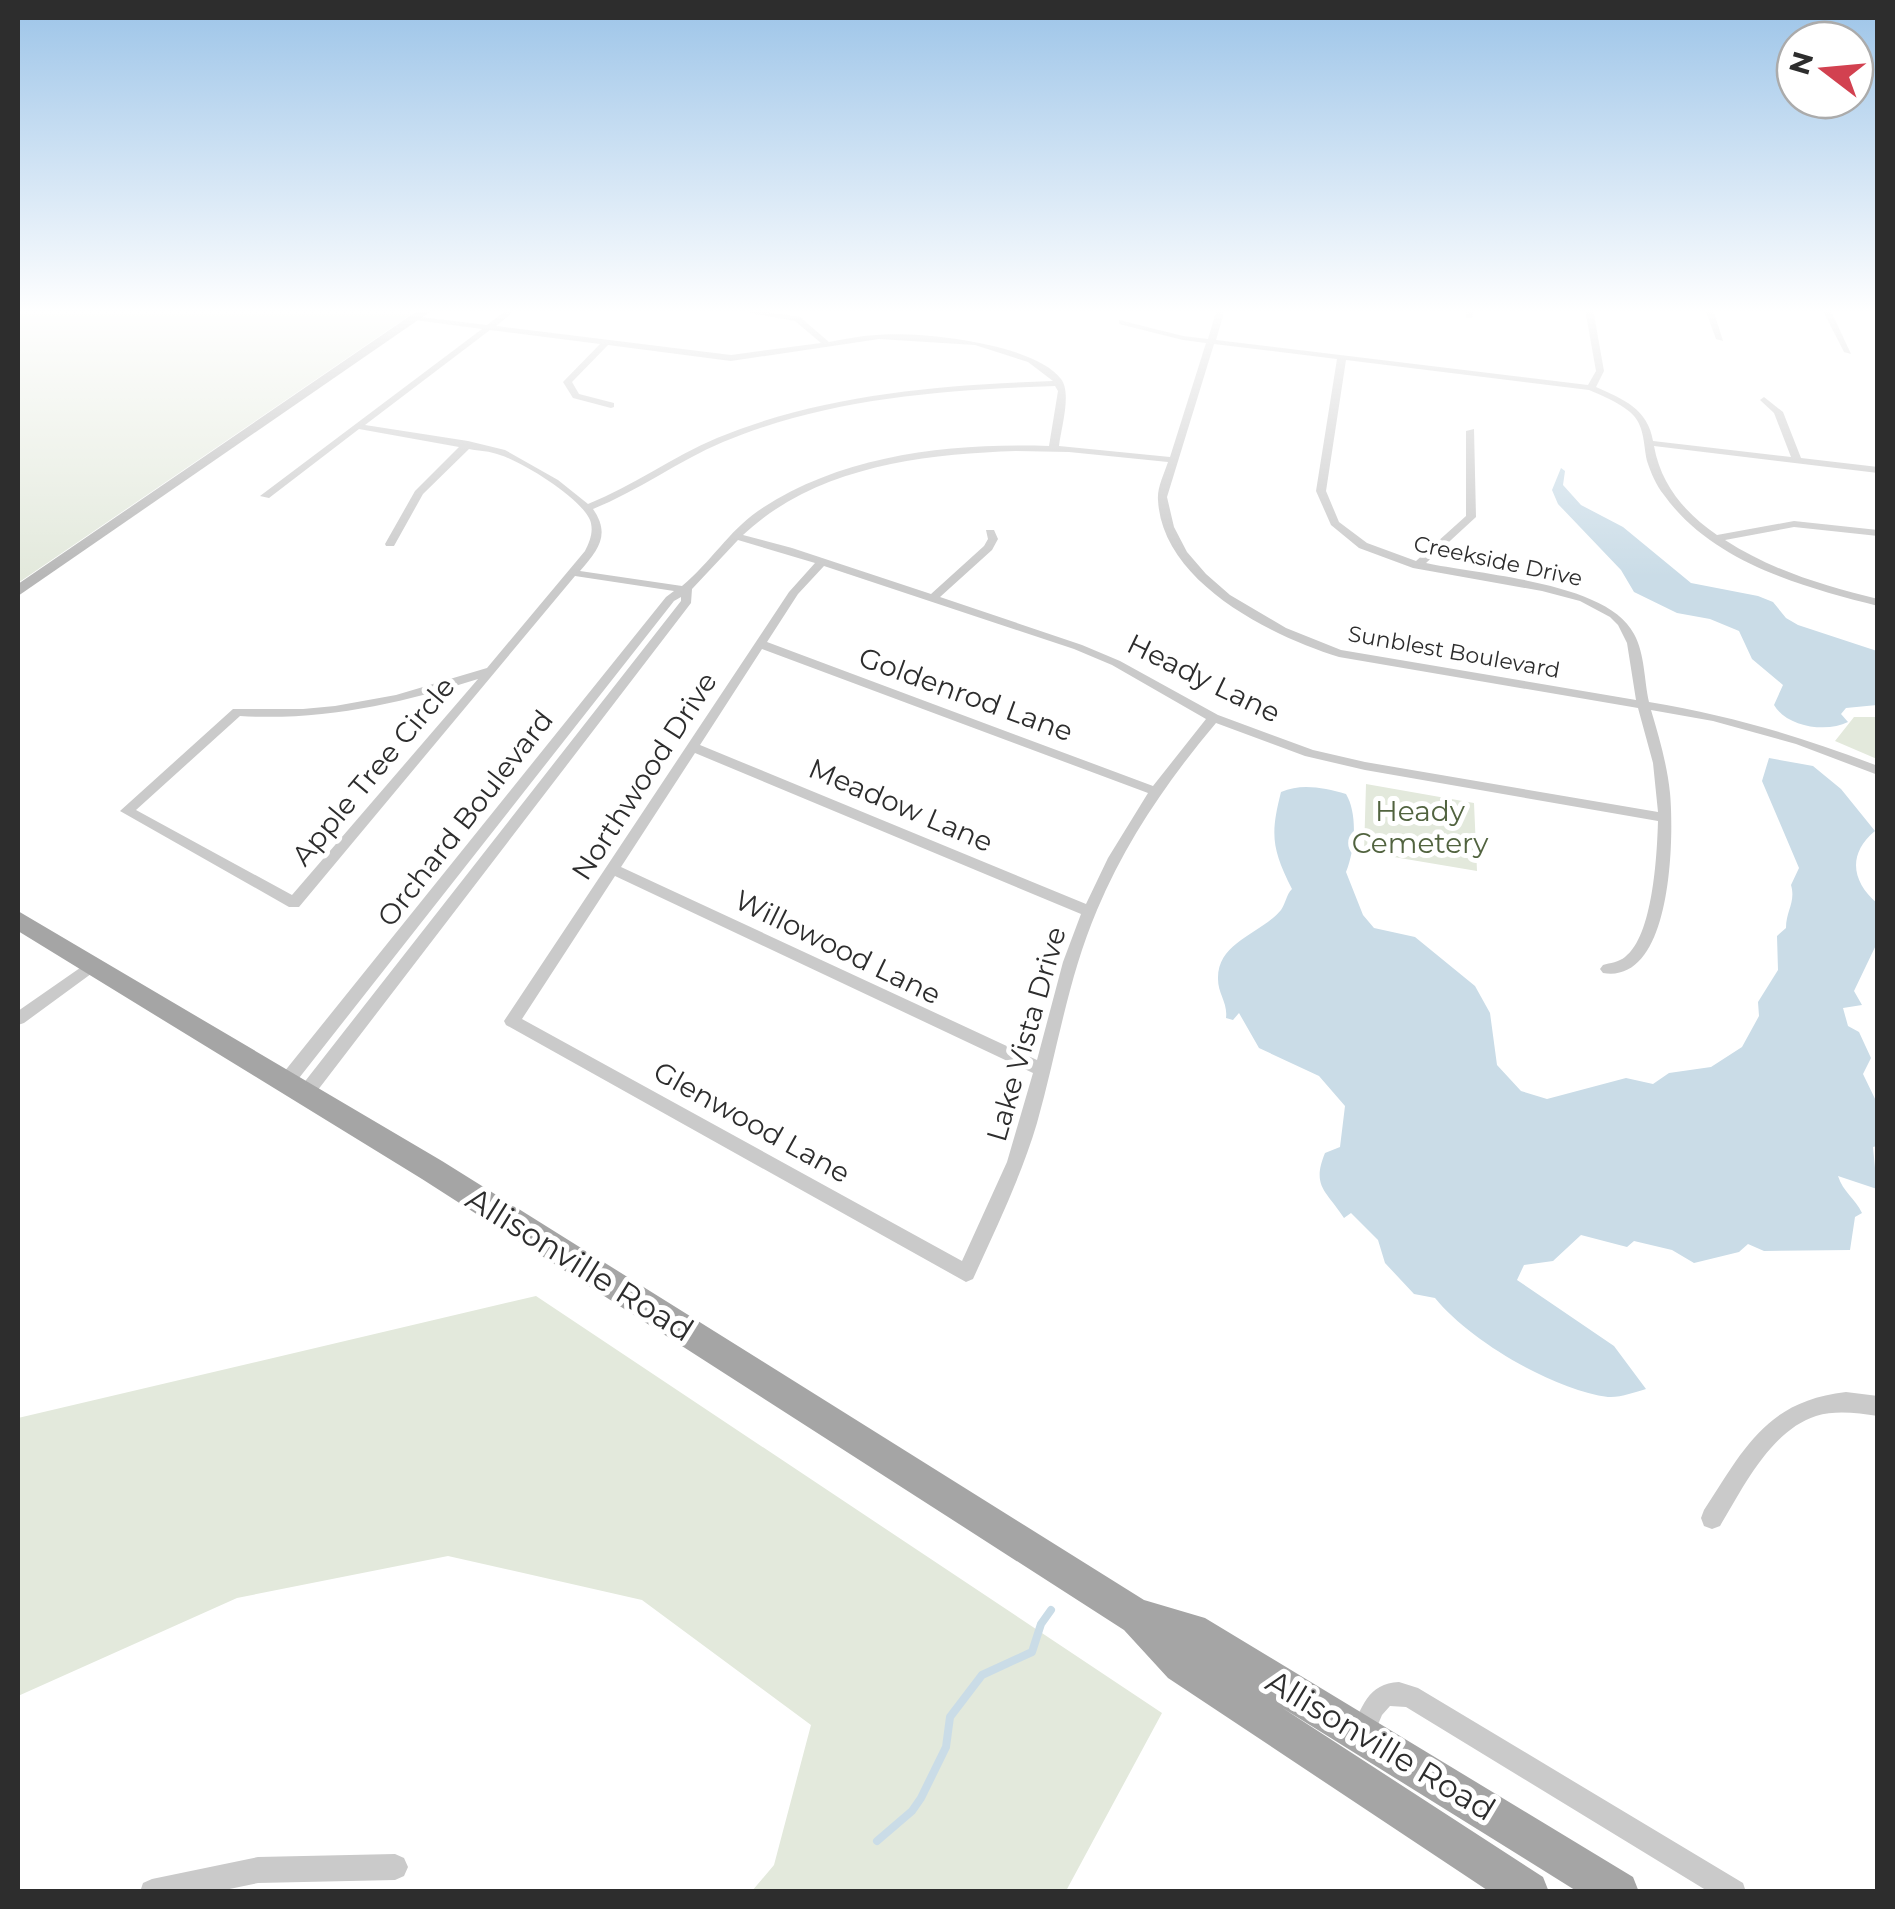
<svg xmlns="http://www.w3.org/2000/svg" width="1895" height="1909" viewBox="0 0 1895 1909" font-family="Montserrat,sans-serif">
  <rect width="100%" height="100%" fill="#fff"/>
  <path fill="#e3e9dc" d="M18 309H419L18 583Z
    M1854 717H1877V759L1835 741Z
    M1366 784 1474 803 1477 871 1364 852Z
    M536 1296 1162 1713 1066 1891H752L774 1865 811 1725 642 1600 448 1556 237 1598 18 1696V1418Z"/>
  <path fill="#cadce7" d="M1561 468 1565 471 1563 485 1581 505 1623 527 1691 583 1758 596 1773 602 1786 618 1798 625 1877 651V705L1846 708 1841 714 1848 722C1827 733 1787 727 1774 705L1783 685 1752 659 1739 631 1710 619 1677 613 1634 592 1621 570 1558 504 1552 490Z
    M1769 758 1813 766 1841 789 1875 831C1847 854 1852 882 1877 903V943L1854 991 1862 1005 1843 1008 1848 1026 1859 1032 1871 1058 1863 1074 1877 1103V1146L1873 1147 1877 1189 1838 1176C1843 1192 1855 1198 1862 1213L1855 1217 1850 1250 1764 1251 1748 1244 1739 1252 1694 1263 1672 1250 1634 1241 1627 1247 1581 1235 1553 1261 1524 1265 1517 1280 1614 1346 1646 1389C1635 1392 1620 1398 1608 1397 1552 1389 1470 1341 1435 1298L1414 1294 1385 1263 1378 1240 1351 1213 1344 1218C1327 1191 1311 1187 1325 1153L1340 1147 1345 1106 1319 1076 1259 1048 1239 1013 1233 1020 1226 1018C1228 1003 1218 994 1218 979 1217 942 1261 934 1281 910 1286 903 1286 895 1292 889 1272 849 1270 835 1281 792 1302 783 1324 788 1346 794 1358 814 1355 850 1346 872L1363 915 1374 928 1415 937 1475 986 1490 1013 1497 1065 1521 1091 1547 1099 1626 1078 1653 1084 1669 1073 1711 1067 1742 1047 1759 1016 1758 1002 1778 970 1777 936 1786 928C1786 911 1796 902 1791 885L1799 868 1762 781Z"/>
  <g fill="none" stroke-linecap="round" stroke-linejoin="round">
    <path stroke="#cadce7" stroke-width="8" d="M877 1841 912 1811 921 1798 946 1747 950 1717 982 1675 1032 1652 1041 1624 1051 1610"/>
    <path fill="#cacaca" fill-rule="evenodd" d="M508 309H517L496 326 731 355 821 343 795 321 728 309H749L800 317 829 342C845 339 860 336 876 335 919 331 1034 343 1061 379 1072 393 1061 428 1059 446L1170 457 1206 343 1183 340 1119 324V320L1183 336 1208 339 1217 309H1225L1216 340 1588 385 1596 371 1585 309H1593L1604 371 1596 387C1623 399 1648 409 1653 441L1791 457 1774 413 1760 400 1764 397 1783 412 1801 458 1878 467V473L1654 446C1661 485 1685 513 1717 535L1794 521 1878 530V536L1794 527 1725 540C1771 570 1824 586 1878 599V606C1802 587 1712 562 1664 495 1656 485 1651 473 1647 461 1643 443 1645 425 1630 412 1618 402 1603 396 1589 390L1346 360 1326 491 1339 522 1367 543 1416 561 1466 516V431L1474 429 1476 517 1426 563C1480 575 1608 582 1634 634 1645 654 1644 680 1649 702 1732 716 1799 736 1878 766V775L1796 744 1713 721 1651 710C1659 737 1667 764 1670 793 1674 836 1673 985 1603 973L1600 969 1603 965C1610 963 1619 962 1625 957 1653 936 1657 855 1658 821L1365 770 1305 756 1216 723C1168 780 1126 841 1097 910 1068 978 1057 1052 1037 1123 1021 1177 996 1228 973 1279L966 1282 506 1025 504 1021 789 592 815 563 738 540 692 589 691 603 311 1099 305 1101 299 1099 297 1094 299 1089 681 601V597L674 601 292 1087 286 1089 280 1087 278 1082 280 1077 666 597 674 591 575 576 299 907H289L120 811 233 709H303L335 706 396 695 487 668 585 551C590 541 594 531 590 520 581 498 523 462 500 455 490 451 479 451 469 449L423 494 394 546H386L385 544 415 491 459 447 359 429 269 498 260 496 482 329 415 320 411 318 412 316 487 325ZM490 330 600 344 563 382 573 398 611 408 614 407V403L579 394 572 382 608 345 731 361 879 339 975 345 1028 362 1053 381C940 385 823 394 717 438 672 457 633 486 588 504L558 480 505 450 468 441 365 425ZM1214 344 1337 359 1316 491 1331 525 1359 548 1413 568 1542 591 1580 601 1610 617 1618 625 1627 643 1636 700 1341 650 1286 628 1230 595 1206 574 1187 552 1174 527 1167 497ZM1055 386 1058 391 1049 446C951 443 842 454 758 511 728 532 711 562 682 586L580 571C598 550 611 535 593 509 638 491 678 461 723 442 828 398 943 390 1055 386ZM1016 451 1069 452 1168 462C1164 474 1157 488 1158 500 1162 582 1271 636 1339 657L1638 708 1653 763 1658 812 1365 762 1313 750 1218 715 1120 661 1082 645 940 597 992 550 998 539 994 530H986L988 539 984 546 931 594 792 548 743 535C815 467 922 454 1016 451ZM824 566 1074 649 1112 665 1206 719 1153 786 767 642 798 594ZM762 649 1148 793 1108 858 1086 904 700 745ZM478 679 292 895 136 810 240 716C322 721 399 704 478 679ZM695 753 1081 914 1063 962 1037 1060 621 867ZM615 876 1033 1073 1007 1162 962 1261 522 1019Z
      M1465 309H1473L1472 318H1466Z
      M1705 309H1713L1723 341 1716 339Z
      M1822 309H1830L1851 354 1844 352Z
      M90 961 95 963 98 967 95 971 24 1023 18 1025V1011Z
      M1846 1392 1878 1396V1416C1857 1413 1836 1410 1816 1416 1770 1431 1743 1488 1720 1526L1712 1529 1704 1526 1701 1518 1704 1510C1744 1449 1766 1401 1846 1392Z
      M1399 1682 1418 1688 1743 1883 1746 1892H1709L1406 1707 1390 1706 1382 1715 1371 1741 1363 1745 1355 1741 1351 1733C1361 1708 1368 1683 1399 1682Z
      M395 1854 404 1858 408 1867 404 1876 395 1880 258 1883 215 1892H140L143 1883 152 1879 258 1857Z"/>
    <path fill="#b7b7b7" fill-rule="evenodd" d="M420 309H434L18 596V584Z"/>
    <path fill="#a5a5a5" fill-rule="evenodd" d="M18 911 442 1161 1144 1600 1205 1618 1633 1877 1639 1892H1578L1281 1707 1543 1877 1549 1892H1490L1168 1678 1124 1630 422 1179 18 931Z"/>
  </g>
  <linearGradient id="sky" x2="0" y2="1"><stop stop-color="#9cc4e8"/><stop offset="0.54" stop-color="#fff"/><stop offset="1" stop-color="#fff" stop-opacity="0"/></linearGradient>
  <rect width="1895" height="577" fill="url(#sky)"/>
  <g text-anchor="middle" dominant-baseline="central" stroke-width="10" stroke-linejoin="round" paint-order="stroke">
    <g font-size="22" fill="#2d2d2d" stroke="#fff">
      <text transform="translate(1498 561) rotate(12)">Creekside Drive</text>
      <text transform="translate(1454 652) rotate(10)">Sunblest Boulevard</text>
    </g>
    <g font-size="28" fill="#2d2d2d" stroke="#fff">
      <text transform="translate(1204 678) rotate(26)">Heady Lane</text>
      <text transform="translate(966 694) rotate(20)">Goldenrod Lane</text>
      <text transform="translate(373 771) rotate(-50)">Apple Tree Circle</text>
      <text transform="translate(644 776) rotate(-57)">Northwood Drive</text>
      <text transform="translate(901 805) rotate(23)">Meadow Lane</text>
      <text transform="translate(465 818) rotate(-52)">Orchard Boulevard</text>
      <text transform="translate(838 947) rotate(26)">Willowood Lane</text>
      <text transform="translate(1026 1034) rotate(-74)">Lake Vista Drive</text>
      <text transform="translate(752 1122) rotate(29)">Glenwood Lane</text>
    </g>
    <g font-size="28" fill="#51633f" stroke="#fff">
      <text x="1420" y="811">Heady<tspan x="1420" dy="32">Cemetery</tspan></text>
    </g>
    <g font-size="32" fill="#2d2d2d" stroke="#fff">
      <text transform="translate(580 1264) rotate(32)">Allisonville Road</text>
      <text transform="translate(1381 1745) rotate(31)">Allisonville Road</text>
    </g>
  </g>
  <rect width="1895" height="1909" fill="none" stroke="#2d2d2d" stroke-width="40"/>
  <g transform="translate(1825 70) rotate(286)"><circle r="48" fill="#ffffff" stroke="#ababab" stroke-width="2.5"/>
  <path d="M0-8L18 38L0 25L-18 38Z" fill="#d24150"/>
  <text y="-15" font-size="28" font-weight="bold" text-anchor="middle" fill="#2d2d2d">N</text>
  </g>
</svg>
